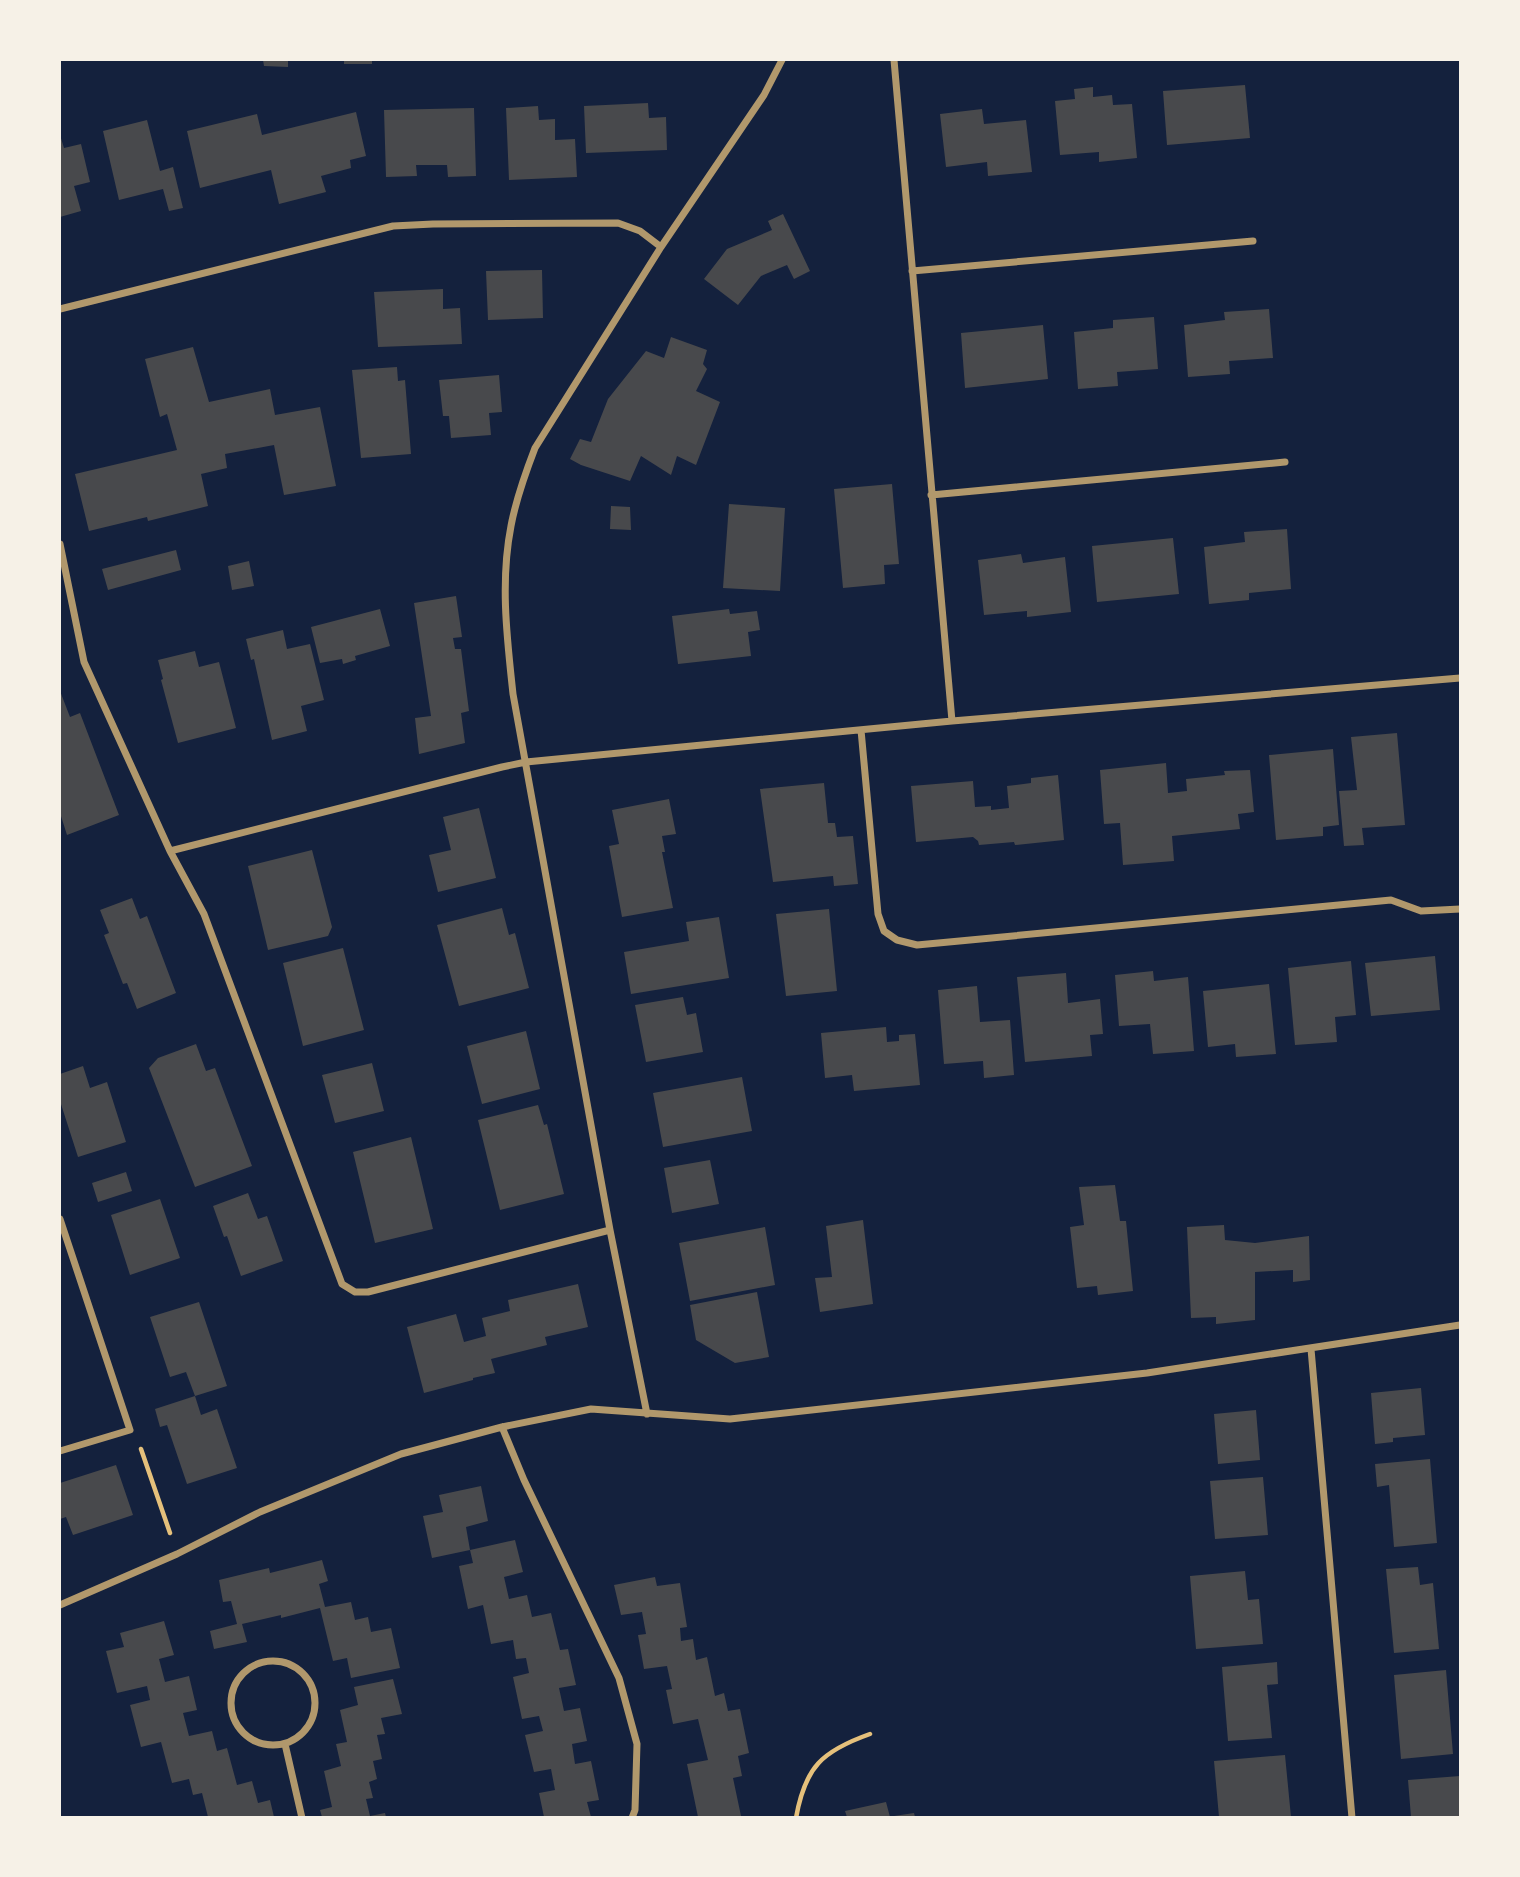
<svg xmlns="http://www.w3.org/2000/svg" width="1520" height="1877" viewBox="0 0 1520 1877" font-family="'Varela Round',sans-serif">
  <rect width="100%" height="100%" fill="#14213d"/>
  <path fill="#48494c" d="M263 60H288V67L264 66Z
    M344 60H372V64H344Z
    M1245 85 1250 138 1167 145 1163 91Z
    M1093 87V97L1112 95 1113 105 1132 104 1137 158 1099 162V152L1060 155 1055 101 1075 99 1074 89Z
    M648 103 649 118 666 117 667 150 586 153 584 106Z
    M538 106 539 120 555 119V140L575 139 577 177 509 180 506 108Z
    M474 108 476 176 448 177 447 165H416L417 176 386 177 384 110Z
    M982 109 984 124 1026 120 1032 172 988 176 987 162 946 167 940 114Z
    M356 112 366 156 350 160 351 168 321 176 326 192 279 204 271 170 200 188 187 131 257 114 262 135Z
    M147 120 160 171 173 167 183 208 169 211 163 189 119 200 103 131Z
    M60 135 64 148 81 144 90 182 74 186 81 211 60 217Z
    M783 214 810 271 794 279 787 265 761 276 738 305 704 279 727 249 772 230 768 221Z
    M542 270 543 318 488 320 486 271Z
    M443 289V309L460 308 462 344 378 347 374 292Z
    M1269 309 1273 358 1229 361 1230 374 1188 377 1184 325 1225 320 1224 312Z
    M1154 317 1158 369 1117 372 1118 386 1078 389 1074 332 1113 328V320Z
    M1043 325 1048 379 965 388 961 333Z
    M671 337 707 350 703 364 707 369 696 391 720 402 696 465 677 456 671 475 641 456 630 481 581 465 570 459 580 439 591 442 608 399 646 351 664 358Z
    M193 347 209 402 270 389 275 415 320 407 336 486 284 495 274 445 225 454 227 468 201 474 208 506 148 521 147 517 89 531 75 474 177 450 167 414 160 417 145 359Z
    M397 367 398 381 405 380 411 454 361 458 352 370Z
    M499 375 502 412 489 413 491 435 451 438 449 416H443L439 380Z
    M892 484 899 564 884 565 885 584 843 588 834 489Z
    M729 504 785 508 780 591 723 588Z
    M611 506 630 507 631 530 610 529Z
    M1287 529 1291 589 1249 593V600L1209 604 1204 547 1245 542 1244 532Z
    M1173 538 1179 594 1097 602 1092 546Z
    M176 550 181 570 108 590 102 569Z
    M1021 554 1023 563 1065 557 1071 612 1027 617V611L984 615 978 560Z
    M249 561 254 586 232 590 228 566Z
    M456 596 462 637 453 638 455 649H461L469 711 461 713 465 743 419 754 415 718 431 716 414 603Z
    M380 609 390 646 355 656 356 660 343 664 342 659 320 663 311 627Z
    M729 609 730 614 757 611 760 630 748 632 751 656 678 664 672 616Z
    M283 630 287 649 310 644 324 700 301 706 307 731 272 740 254 659 251 660 246 639Z
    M195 651 199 667 219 662 236 728 178 743 161 680 163 679 158 660Z
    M60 691 70 717 80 713 119 815 67 835 60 813Z
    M1397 733 1405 825 1362 828 1364 845 1344 846 1339 791 1357 790 1351 737Z
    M1333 749 1339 825 1323 827V836L1276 840 1269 755Z
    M1166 763 1168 793 1187 791 1186 779 1225 775 1224 771 1250 770 1254 812 1238 814 1240 829 1172 836 1174 861 1123 865 1120 823 1104 824 1100 770Z
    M1058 775 1064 840 1015 845 1014 842 979 845 978 841 973 837 916 842 911 786 973 781 975 807 991 806V810L1009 808 1007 786 1031 783V778Z
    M824 783 828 823H835L837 837 853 836 858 884 834 886 833 876 773 882 760 789Z
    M669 799 676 834 662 836 665 852H662L673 908 622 917 609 846 619 844 612 810Z
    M479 808 496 878 438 892 429 855 451 850 443 817Z
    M312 850 332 927 328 936 268 950 248 866Z
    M132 898 140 919 147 916 176 993 137 1009 127 983 123 984 104 935 109 933 100 910Z
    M502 908 509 935 515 933 529 988 459 1006 437 925Z
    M829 909 837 991 786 996 776 914Z
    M719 917 729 978 631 994 624 952 689 941 686 922Z
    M343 948 364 1030 303 1046 283 963Z
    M1435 956 1440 1010 1371 1016 1365 963Z
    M1351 961 1356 1015 1335 1017 1337 1042 1295 1045 1288 968Z
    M1153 971 1154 981 1188 977 1194 1051 1153 1054 1150 1024 1119 1026 1115 975Z
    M1066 973 1068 1003 1100 999 1103 1034 1090 1035 1092 1056 1025 1062 1017 977Z
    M1269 984 1276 1054 1236 1057 1235 1044 1208 1047 1203 991Z
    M977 986 980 1022 1010 1020 1014 1075 984 1078 983 1061 944 1064 938 990Z
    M683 997 687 1015 696 1013 703 1052 646 1062 635 1005Z
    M886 1027 887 1042 899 1041V1035L915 1034 920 1085 854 1091 852 1075 825 1078 821 1033Z
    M526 1031 540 1089 482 1104 467 1046Z
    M196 1044 206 1071 215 1068 252 1166 195 1187 149 1068 158 1058Z
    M372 1063 384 1111 335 1123 322 1075Z
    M83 1066 90 1088 107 1082 126 1142 78 1157 60 1101V1074Z
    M742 1077 752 1131 663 1147 653 1093Z
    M538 1105 544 1125 547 1124 564 1194 500 1210 478 1120Z
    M411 1137 433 1229 375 1243 353 1152Z
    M710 1160 719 1204 672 1213 664 1168Z
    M126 1172 132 1191 98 1202 92 1183Z
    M1115 1185 1120 1221H1126L1133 1291 1098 1295 1097 1286 1077 1288 1070 1227 1084 1225 1079 1187Z
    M248 1193 258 1219 267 1216 283 1261 241 1276 227 1236 224 1237 213 1206Z
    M160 1199 180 1258 130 1275 111 1215Z
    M863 1220 873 1304 820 1312 815 1278 832 1277 826 1226Z
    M1224 1225 1225 1240 1255 1243 1309 1236 1310 1280 1293 1282V1270L1255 1272V1320L1216 1324V1317L1191 1318 1187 1227Z
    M765 1227 775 1285 690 1301 679 1243Z
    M578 1284 588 1327 545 1337 547 1345 491 1359 495 1373 473 1378V1380L424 1393 407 1327 456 1314 464 1342 486 1336 482 1318 510 1311 508 1300Z
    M757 1292 769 1357 735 1363 696 1340 690 1305Z
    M199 1302 227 1386 195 1396 186 1372 170 1377 150 1317Z
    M1421 1388 1425 1435 1393 1438V1442L1375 1444 1371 1393Z
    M195 1396 201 1415 217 1409 237 1468 187 1484 167 1425 160 1427 155 1409Z
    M1256 1410 1260 1460 1218 1464 1214 1414Z
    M1430 1459 1437 1543 1394 1547 1389 1485 1377 1487 1375 1464Z
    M116 1465 133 1515 73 1535 66 1517 60 1519V1483Z
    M1263 1477 1268 1535 1215 1539 1210 1481Z
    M481 1486 488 1521 466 1527 470 1550 515 1540 523 1572 504 1577 509 1599 527 1595 532 1617 551 1613 560 1650 568 1649 576 1685 559 1688 564 1711 580 1708 587 1741 572 1744 575 1764 591 1761 599 1800 587 1802 591 1817H544L539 1793 555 1790 551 1769 534 1772 525 1735 543 1731 539 1716 522 1719 513 1677 529 1673 526 1658 516 1659 513 1640 491 1644 483 1605 468 1609 459 1566 473 1563 470 1550 432 1558 423 1516 443 1512 439 1495Z
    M322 1560 328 1581 319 1584 325 1607 351 1602 355 1620 368 1617 371 1632 391 1628 400 1668 351 1678 347 1658 333 1661 320 1608 281 1618V1615L242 1624 247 1642 214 1649 210 1631 237 1624 231 1601 223 1602 219 1580 269 1568 270 1573Z
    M1418 1567 1420 1585 1433 1583 1439 1649 1394 1653 1386 1569Z
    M1245 1571 1248 1600 1259 1599 1263 1644 1196 1649 1190 1576Z
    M655 1577 657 1586 680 1583 687 1627 680 1628 681 1641 693 1639 696 1660 707 1657 715 1696 724 1693 728 1711 740 1709 749 1753 738 1756 742 1776 733 1778 741 1816 731 1817H698L687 1764 708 1760 698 1719 673 1724 666 1690 672 1689 667 1666 644 1669 638 1635 646 1634 642 1612 621 1615 614 1585Z
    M164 1621 174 1655 159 1659 165 1682 189 1676 197 1710 183 1713 189 1736 212 1731 217 1751 227 1748 237 1785 252 1781 258 1803 270 1800 274 1817H208L202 1793 193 1795 189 1779 172 1783 161 1742 141 1747 130 1705 150 1700 147 1686 117 1693 106 1651 124 1647 120 1633Z
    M1277 1662 1278 1684 1267 1685 1272 1738 1228 1741 1222 1667Z
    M1446 1670 1453 1754 1401 1759 1394 1675Z
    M393 1679 402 1714 381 1718 385 1734 377 1735 382 1759 373 1761 377 1779 369 1782 373 1798 366 1799 370 1816 385 1813 386 1817H322L320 1810 332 1807 324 1771 341 1766 336 1744 347 1742 340 1710 358 1705 354 1687Z
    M1285 1755 1291 1817H1219L1214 1761Z
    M1460 1776V1817H1411L1408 1780Z
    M886 1802 890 1817H847L845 1811Z
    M914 1813 915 1817H894V1816Z"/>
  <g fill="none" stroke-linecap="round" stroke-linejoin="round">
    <path stroke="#e5c07b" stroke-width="4.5" d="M141 1449 170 1533
      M796 1818C805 1767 822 1751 870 1734"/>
    <path stroke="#b1986c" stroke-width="7" d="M894 60 952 721
      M912 271 1253 241
      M60 309 393 226 433 224 618 223 640 231 661 247
      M931 495 1285 462
      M60 544 84 662 170 851
      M861 730 878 914 884 931 897 940 917 945 1391 900 1421 911 1460 909
      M60 1219 130 1430 60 1451
      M610 1230 368 1292H355L342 1284 204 914 170 851 502 767 526 762 952 721 1460 678
      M1311 1349 1352 1818
      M647 1414 610 1230 513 694C507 638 500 582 511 526 516 499 525 474 535 448L661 247 764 95 782 60
      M502 1427 524 1480 619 1678 637 1744 635 1810 632 1818
      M60 1605 177 1554 260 1512 401 1454 502 1427 591 1409 730 1419 1147 1373 1460 1325
      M231 1703a42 42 0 1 1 84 0a42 42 0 1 1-84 0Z
      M285 1744 302 1818"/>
  </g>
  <rect width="1520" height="1877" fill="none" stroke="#f6f1e7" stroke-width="122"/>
</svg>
